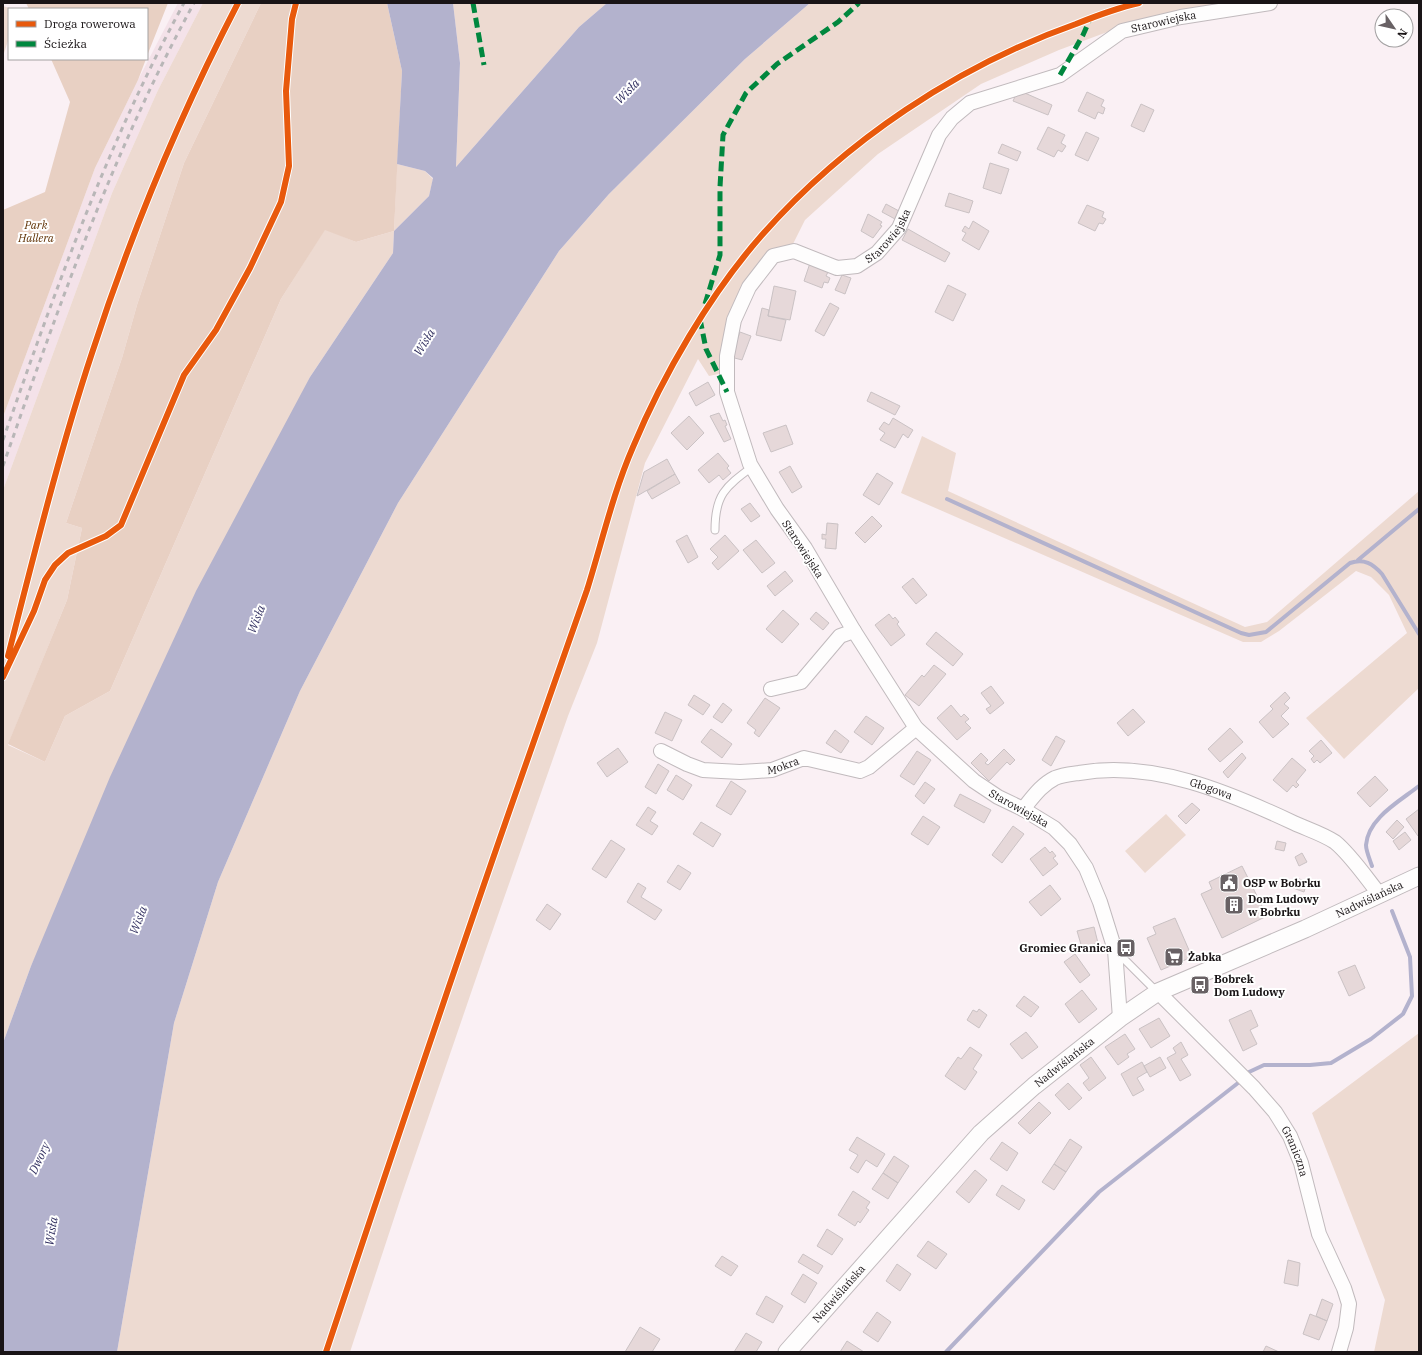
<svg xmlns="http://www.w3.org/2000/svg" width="1422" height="1355" viewBox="0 0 1422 1355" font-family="'IBM Plex Serif',serif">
  <rect width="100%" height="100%" fill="#faf0f4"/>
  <path fill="#f4e2e9" d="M178 3H203L158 90 112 193 3 490V417L95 168 138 80Z"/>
  <path fill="#eddad1" d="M203 3H261L184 163 137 305 122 358 66 523 82 528 67 600 8 745 45 762 65 716 110 691 281 299 325 229 356 242 394 231 397 164 425 171 433 179 429 196 394 231 393 253 310 377 31 966 3 1043V490L112 193 158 90Z
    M453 3H607L579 27 456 167 460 63Z
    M810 3H1251L1118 28 1059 50 981 84 878 154 805 220 793 244 776 248 763 261 741 291 723 373 709 376 698 359 645 463 597 643 568 716 484 955 402 1194 350 1352H117L174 1023 218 882 300 691 398 503 559 251 609 194 745 59Z
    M3 6 13 9H9V38L3 56Z
    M922 436 956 453 948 491 1245 627 1267 622 1419 491V688L1344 759 1306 718 1407 633 1389 595 1371 577 1356 571 1279 631 1261 642H1243L901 493Z
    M1166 814 1186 835 1145 873 1125 851Z
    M1419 1033V1352H1374L1385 1300 1312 1113Z"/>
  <path fill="#e8d0c3" d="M26 3H168L147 56V9H29Z
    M261 3H387L402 71 394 231 356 242 325 230 281 299 110 691 65 716 45 762 8 744 67 600 82 528 66 523 122 358 137 305 184 163Z
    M51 59H146L138 80 95 168 3 417V210L45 192 70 102Z"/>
  <path fill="#b3b2cd" d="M387 3H453L460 63 456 167 579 27 607 3H810L745 59 609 194 559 251 398 503 300 691 218 882 174 1023 117 1352H3V1043L31 966 110 777 196 591 310 377 393 253 394 231 429 196 433 178 425 171 397 164 402 71Z"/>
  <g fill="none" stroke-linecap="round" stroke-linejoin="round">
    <path stroke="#b3b2cd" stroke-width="4" d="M947 499 1241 633 1249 635 1266 632 1350 563C1364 558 1373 564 1382 574L1419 634
      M1358 560 1419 509
      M1372 866C1370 860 1366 851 1366 845 1368 818 1400 801 1419 786
      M1249 1072 1264 1065H1310L1331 1063 1371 1039 1403 1014 1412 996 1410 957 1392 911
      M946 1352 1099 1192 1238 1083"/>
  </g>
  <path fill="#e6d8d9" stroke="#cac2c4" d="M1018 90 1052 105 1048 115 1013 101Z
    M1087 92 1104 100 1101 106 1105 108 1103 114 1098 112 1095 119 1078 111Z
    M1141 104 1154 110 1144 132 1131 126Z
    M1048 127 1065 135 1061 143 1066 146 1062 152 1058 150 1054 157 1037 149Z
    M1086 132 1099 138 1088 161 1075 155Z
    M1002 144 1021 152 1017 161 998 153Z
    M990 163 1009 169 1001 194 983 188Z
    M949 193 973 201 969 213 945 206Z
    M886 204 899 211 895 219 882 212Z
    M1087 205 1104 212 1102 217 1106 219 1103 224 1099 223 1095 231 1078 223Z
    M868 214 882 222 880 225 882 226 873 238 861 231Z
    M973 221 989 231 979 250 962 240 966 233 962 231 965 226 969 229Z
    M908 229 950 253 945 262 902 240Z
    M810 263 829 270 826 276 830 278 828 283 824 282 822 288 804 281Z
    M842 275 851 278 845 294 835 290Z
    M948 285 966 294 953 321 935 312Z
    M774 286 796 291 790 320 768 316Z
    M830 303 839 308 824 336 815 331Z
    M762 308 769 310 768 316 786 320 781 341 756 335Z
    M740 332 751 336 742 360 731 357Z
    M708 382 715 395 696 406 689 393Z
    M871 392 900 406 895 415 867 401Z
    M719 413 723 421 725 420 727 425 725 426 731 439 724 442 710 416Z
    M689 416 704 433 687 450 671 433Z
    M893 418 913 430 908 438 903 434 895 448 880 440 885 433 879 429 884 422 889 425Z
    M786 425 793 444 771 452 763 433Z
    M718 453 729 466 727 468 731 473 723 480 719 475 709 483 698 470Z
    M667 459 675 474 637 496 644 472Z
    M790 466 802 487 792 493 779 472Z
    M877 473 893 483 879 505 863 495Z
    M675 474 680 483 652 499 647 491Z
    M750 503 760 516 751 522 741 509Z
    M872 516 882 526 865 543 855 533Z
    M827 523 838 524 836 549 825 548 826 539H822V534L826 535Z
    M687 535 698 557 688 563 676 541Z
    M725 535 739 551 718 570 712 563 718 557 710 549Z
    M756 540 775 563 762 573 743 550Z
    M785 571 793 581 775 596 767 586Z
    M913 578 927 595 916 604 902 587Z
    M783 610 799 624 782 643 766 629Z
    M816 612 829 623 823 630 810 619Z
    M889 614 893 619 895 617 899 622 897 624 905 635 891 646 875 625Z
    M936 632 963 654 953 666 926 644Z
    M934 665 946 674 919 706 905 695 922 675 924 677Z
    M991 686 1004 703 990 714 986 709 991 706 981 693Z
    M1285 692 1290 698 1284 704 1289 708 1281 716 1289 724 1273 738 1259 722 1273 709 1270 706Z
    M694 695 710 705 703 715 688 705Z
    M765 698 780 708 759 737 754 733 756 730 747 723Z
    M723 703 732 710 722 723 713 717Z
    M951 705 961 717 964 714 969 719 965 722 971 728 957 740 937 718Z
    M1133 709 1145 722 1128 736 1117 723Z
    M665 712 682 720 672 741 655 733Z
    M866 716 884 728 872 745 854 732Z
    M1230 728 1243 742 1220 762 1208 749Z
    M711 729 732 744 722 758 701 742Z
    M835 730 849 741 841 753 826 743Z
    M1056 736 1065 741 1051 766 1042 760Z
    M1321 740 1332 753 1320 763 1317 760 1314 763 1311 759 1314 756 1309 751Z
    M618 748 628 762 607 777 597 763Z
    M1004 749 1015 760 1010 765 1007 762 989 781 971 763 981 753 988 760 985 763 988 765Z
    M917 751 931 760 914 785 900 776Z
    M1242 753 1246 758 1228 778 1223 772Z
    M1292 758 1306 770 1296 782 1299 785 1296 788 1293 785 1287 792 1273 780Z
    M658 764 669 771 656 794 645 787Z
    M676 775 692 785 683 800 667 790Z
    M1375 776 1388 790 1370 807 1357 793Z
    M731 781 746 791 731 815 716 806Z
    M925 782 935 789 924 804 915 796Z
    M960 794 991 810 984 823 954 806Z
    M1192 803 1200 810 1186 824 1178 816Z
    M648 807 656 812 650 821 658 826 652 835 636 825Z
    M1419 809V835L1418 836 1406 819Z
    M923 816 940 827 928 845 911 834Z
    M1397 820 1404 827 1393 839 1386 832Z
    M701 822 721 834 713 847 693 834Z
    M1013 826 1024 834 1002 863 992 855Z
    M1405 832 1411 840 1399 850 1393 841Z
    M611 840 625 849 606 878 592 869Z
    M1277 841 1286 843 1284 851 1275 849Z
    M1045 847 1050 853 1052 851 1056 856 1053 858 1058 864 1043 876 1030 859Z
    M1302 853 1307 862 1299 866 1295 857Z
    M678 865 691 873 680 890 667 882Z
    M1242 866 1267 916 1222 938 1201 894 1212 889 1209 882Z
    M1297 878 1307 882 1304 892 1293 888Z
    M638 883 646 888 641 897 662 910 655 920 627 902Z
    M1050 885 1061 899 1041 916 1029 902Z
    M547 904 561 914 550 930 536 920Z
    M1175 918 1192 957 1161 970 1147 938 1156 934 1153 927Z
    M1094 927 1098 943 1082 948 1077 931Z
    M1075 954 1090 975 1080 983 1064 962Z
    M1355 965 1365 988 1349 996 1338 972Z
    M1082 990 1097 1009 1079 1023 1065 1004Z
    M1024 996 1039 1007 1031 1017 1016 1006Z
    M979 1009 987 1015 979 1028 967 1020 973 1010 977 1012Z
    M1251 1010 1258 1026 1250 1030 1257 1044 1243 1051 1229 1020Z
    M1159 1018 1170 1036 1151 1048 1139 1029Z
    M1026 1032 1038 1047 1022 1059 1010 1044Z
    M1125 1034 1135 1049 1127 1054 1129 1057 1118 1065 1105 1047Z
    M1181 1042 1188 1055 1181 1059 1191 1075 1180 1081 1167 1058 1176 1053 1173 1048Z
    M970 1047 982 1055 973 1069 977 1072 965 1090 945 1076 958 1057 961 1059Z
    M1091 1057 1106 1078 1089 1091 1083 1083 1089 1078 1080 1065Z
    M1160 1057 1166 1068 1150 1077 1144 1066Z
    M1142 1062 1147 1072 1137 1078 1144 1090 1133 1096 1121 1074Z
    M1068 1083 1082 1098 1069 1110 1055 1095Z
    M1039 1102 1051 1113 1030 1134 1018 1123Z
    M857 1137 885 1154 877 1167 866 1160 858 1173 850 1168 858 1155 849 1150Z
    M1070 1139 1082 1147 1066 1172 1054 1164Z
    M1002 1142 1018 1153 1007 1171 990 1159Z
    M894 1156 909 1166 898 1183 883 1173Z
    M1054 1164 1066 1172 1054 1190 1042 1182Z
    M975 1170 987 1180 969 1203 956 1192Z
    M883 1173 898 1183 888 1199 872 1189Z
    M1002 1185 1025 1200 1019 1210 996 1195Z
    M853 1191 870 1202 866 1208 869 1210 860 1223 858 1221 855 1226 838 1215Z
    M827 1229 843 1239 832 1255 817 1246Z
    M928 1241 947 1254 936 1269 917 1256Z
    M803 1254 823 1266 818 1274 798 1262Z
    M722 1256 738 1266 731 1276 715 1266Z
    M1288 1260 1300 1263 1298 1286 1284 1283Z
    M897 1264 911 1274 900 1291 886 1281Z
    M803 1274 817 1283 805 1303 791 1294Z
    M766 1296 783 1306 773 1323 756 1314Z
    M1322 1299 1333 1304 1327 1321 1316 1316Z
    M877 1312 891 1322 878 1342 863 1332Z
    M1310 1314 1327 1321 1319 1340 1303 1334Z
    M640 1327 660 1339 652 1352H625Z
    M746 1333 762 1342 756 1352H734Z
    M847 1341 864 1352H840Z
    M1266 1346 1279 1352H1263Z"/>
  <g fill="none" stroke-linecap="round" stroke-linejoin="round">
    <defs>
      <path id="service" d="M715 530C715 495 725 487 752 467
        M1116 951 1157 992"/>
      <g id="minor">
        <path d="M771 689 801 682 840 636 854 631"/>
        <path id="s1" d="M661 751 687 764 703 770 740 772 757 771 772 770 804 758 860 771 869 767 916 728"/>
        <path id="s2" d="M1023 809C1033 797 1041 785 1055 778 1062 775 1072 774 1079 773 1153 760 1228 792 1294 823 1307 829 1323 834 1335 842 1351 855 1367 879 1380 895"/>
        <path id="s3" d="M1158 992 1254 1088 1275 1112 1290 1136 1301 1163 1319 1234 1344 1288 1349 1304 1346 1328 1339 1352"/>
        <path id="s4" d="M1120 1018 1115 950 1100 902 1086 868 1070 844 1054 828 1023 809 998 797 974 781 916 728 854 631 805 548 777 509 750 464 727 392V356L734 320 749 287 773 256 794 251 837 268 857 266 877 253 899 228 939 135 952 118 970 103 1060 75 1122 31 1181 17 1270 3"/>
      </g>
      <g id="tertiary">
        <path id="s5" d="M787 1352 981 1133 1034 1086 1120 1018 1158 992 1305 929 1419 876"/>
      </g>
    </defs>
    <use href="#service" stroke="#c1babd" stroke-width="9"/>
    <use href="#minor" stroke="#c1babd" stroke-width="16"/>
    <use href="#tertiary" stroke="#c1babd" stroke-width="19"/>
    <use href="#service" stroke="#fefdfd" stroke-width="7"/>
    <use href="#minor" stroke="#fefdfd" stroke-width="14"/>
    <use href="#tertiary" stroke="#fefdfd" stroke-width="17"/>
    <path stroke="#b8b6b7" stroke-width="3" stroke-dasharray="5 5" stroke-linecap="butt" d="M3 440C55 291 108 142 184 3
      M3 466C58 308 113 151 194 3"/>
    <path stroke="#00873e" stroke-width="5" stroke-dasharray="10 5" stroke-linecap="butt" d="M473 3 484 65
      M1060 75 1083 35 1090 19
      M705 304 720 255V187L723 135 746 93 777 64 838 22 859 3
      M700 319 706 349 727 392"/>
    <defs>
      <path id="cycleway" d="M8 656C34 555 59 453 92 353 131 233 180 115 238 3
        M3 677 34 611 45 580 55 565 68 553 106 536 121 525 184 375 216 330 250 268 281 202 289 166 286 91 292 19 296 3
        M326 1352C390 1160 454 969 521 778 543 715 565 652 587 590 602 542 613 493 633 447 663 375 710 294 762 235 845 141 957 66 1076 24 1096 16 1117 8 1139 3"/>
    </defs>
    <use href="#cycleway" stroke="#fff" stroke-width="8"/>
    <use href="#cycleway" stroke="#e8590c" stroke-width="6"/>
  </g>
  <defs>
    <symbol id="civic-square" viewBox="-11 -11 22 22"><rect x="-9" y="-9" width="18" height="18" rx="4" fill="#686164" stroke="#fff"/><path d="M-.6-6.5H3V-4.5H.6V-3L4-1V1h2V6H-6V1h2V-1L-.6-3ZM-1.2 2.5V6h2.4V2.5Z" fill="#fff"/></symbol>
    <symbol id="building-square" viewBox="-11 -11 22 22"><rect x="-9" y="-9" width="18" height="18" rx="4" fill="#686164" stroke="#fff"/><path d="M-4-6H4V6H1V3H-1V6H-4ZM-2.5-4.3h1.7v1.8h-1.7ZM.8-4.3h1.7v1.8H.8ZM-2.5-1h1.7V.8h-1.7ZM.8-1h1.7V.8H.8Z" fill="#fff"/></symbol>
    <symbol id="bus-square" viewBox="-11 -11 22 22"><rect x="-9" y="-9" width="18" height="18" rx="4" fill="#686164" stroke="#fff"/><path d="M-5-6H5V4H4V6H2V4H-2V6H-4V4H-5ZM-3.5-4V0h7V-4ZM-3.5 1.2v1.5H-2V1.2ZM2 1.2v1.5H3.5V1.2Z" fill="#fff"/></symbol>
    <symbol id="supermarket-square" viewBox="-11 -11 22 22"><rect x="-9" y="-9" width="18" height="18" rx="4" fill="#686164" stroke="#fff"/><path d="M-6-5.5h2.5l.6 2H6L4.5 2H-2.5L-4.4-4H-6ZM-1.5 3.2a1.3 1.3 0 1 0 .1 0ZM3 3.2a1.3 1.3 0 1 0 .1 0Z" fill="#fff"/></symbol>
  </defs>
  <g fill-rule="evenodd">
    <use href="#civic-square" x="1218" y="872" width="22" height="22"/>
    <use href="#building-square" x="1223" y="894" width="22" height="22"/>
    <use href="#bus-square" x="1115" y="937" width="22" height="22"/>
    <use href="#supermarket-square" x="1163" y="946" width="22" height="22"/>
    <use href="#bus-square" x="1189" y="974" width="22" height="22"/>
  </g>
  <g text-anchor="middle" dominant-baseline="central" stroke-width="4" stroke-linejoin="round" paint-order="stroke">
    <g font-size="11" fill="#191416" stroke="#fff">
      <text stroke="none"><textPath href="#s4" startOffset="1418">Starowiejska</textPath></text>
      <text stroke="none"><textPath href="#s4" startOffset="1046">Starowiejska</textPath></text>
      <text transform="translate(803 549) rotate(57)">Starowiejska</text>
      <text stroke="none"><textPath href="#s1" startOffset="127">Mokra</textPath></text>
      <text stroke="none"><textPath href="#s2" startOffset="204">Głogowa</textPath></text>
      <text transform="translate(1019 808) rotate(29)">Starowiejska</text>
      <text stroke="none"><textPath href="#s5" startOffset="750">Nadwiślańska</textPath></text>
      <text stroke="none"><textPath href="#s5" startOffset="402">Nadwiślańska</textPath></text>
      <text stroke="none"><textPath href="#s3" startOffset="212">Graniczna</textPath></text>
      <text stroke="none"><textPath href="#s5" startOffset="78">Nadwiślańska</textPath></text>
    </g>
    <g font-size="11" font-style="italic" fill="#613306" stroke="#fff">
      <text x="36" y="225">Park<tspan x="36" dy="13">Hallera</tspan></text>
    </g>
    <g font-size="11" font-weight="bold" fill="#191416" stroke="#fff" text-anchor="start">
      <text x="1243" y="883">OSP w Bobrku</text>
      <text x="1248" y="899">Dom Ludowy<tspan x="1248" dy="13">w Bobrku</tspan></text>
      <text x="1112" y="948" text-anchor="end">Gromiec Granica</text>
      <text x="1188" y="957">Żabka</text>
      <text x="1214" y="979">Bobrek<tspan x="1214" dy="13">Dom Ludowy</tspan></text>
    </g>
    <g font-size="12" font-style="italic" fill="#2f2d5e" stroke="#fff">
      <text transform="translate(627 91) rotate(-46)">Wisła</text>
      <text transform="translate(424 342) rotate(-58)">Wisła</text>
      <text transform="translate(256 619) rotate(-69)">Wisła</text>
      <text transform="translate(138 920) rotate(-69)">Wisła</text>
      <text transform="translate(39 1158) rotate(-65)">Dwory</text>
      <text transform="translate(51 1231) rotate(-81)">Wisła</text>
    </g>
  </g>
  <rect width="1422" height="1355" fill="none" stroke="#191416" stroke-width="8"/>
  <rect x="8" y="8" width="140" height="52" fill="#ffffff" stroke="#a3a1a2"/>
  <rect x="16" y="21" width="20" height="6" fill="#e8590c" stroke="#a3a1a2"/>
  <text x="44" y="28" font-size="12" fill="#191416">Droga rowerowa</text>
  <rect x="16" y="41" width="20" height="6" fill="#00873e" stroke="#a3a1a2"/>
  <text x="44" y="48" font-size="12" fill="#191416">Ścieżka</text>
  <g transform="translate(1394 28) rotate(124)"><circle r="19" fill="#ffffff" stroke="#a3a1a2"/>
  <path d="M0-3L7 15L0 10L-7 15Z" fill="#686164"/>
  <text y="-6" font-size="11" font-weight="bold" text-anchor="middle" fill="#191416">N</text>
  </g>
</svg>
